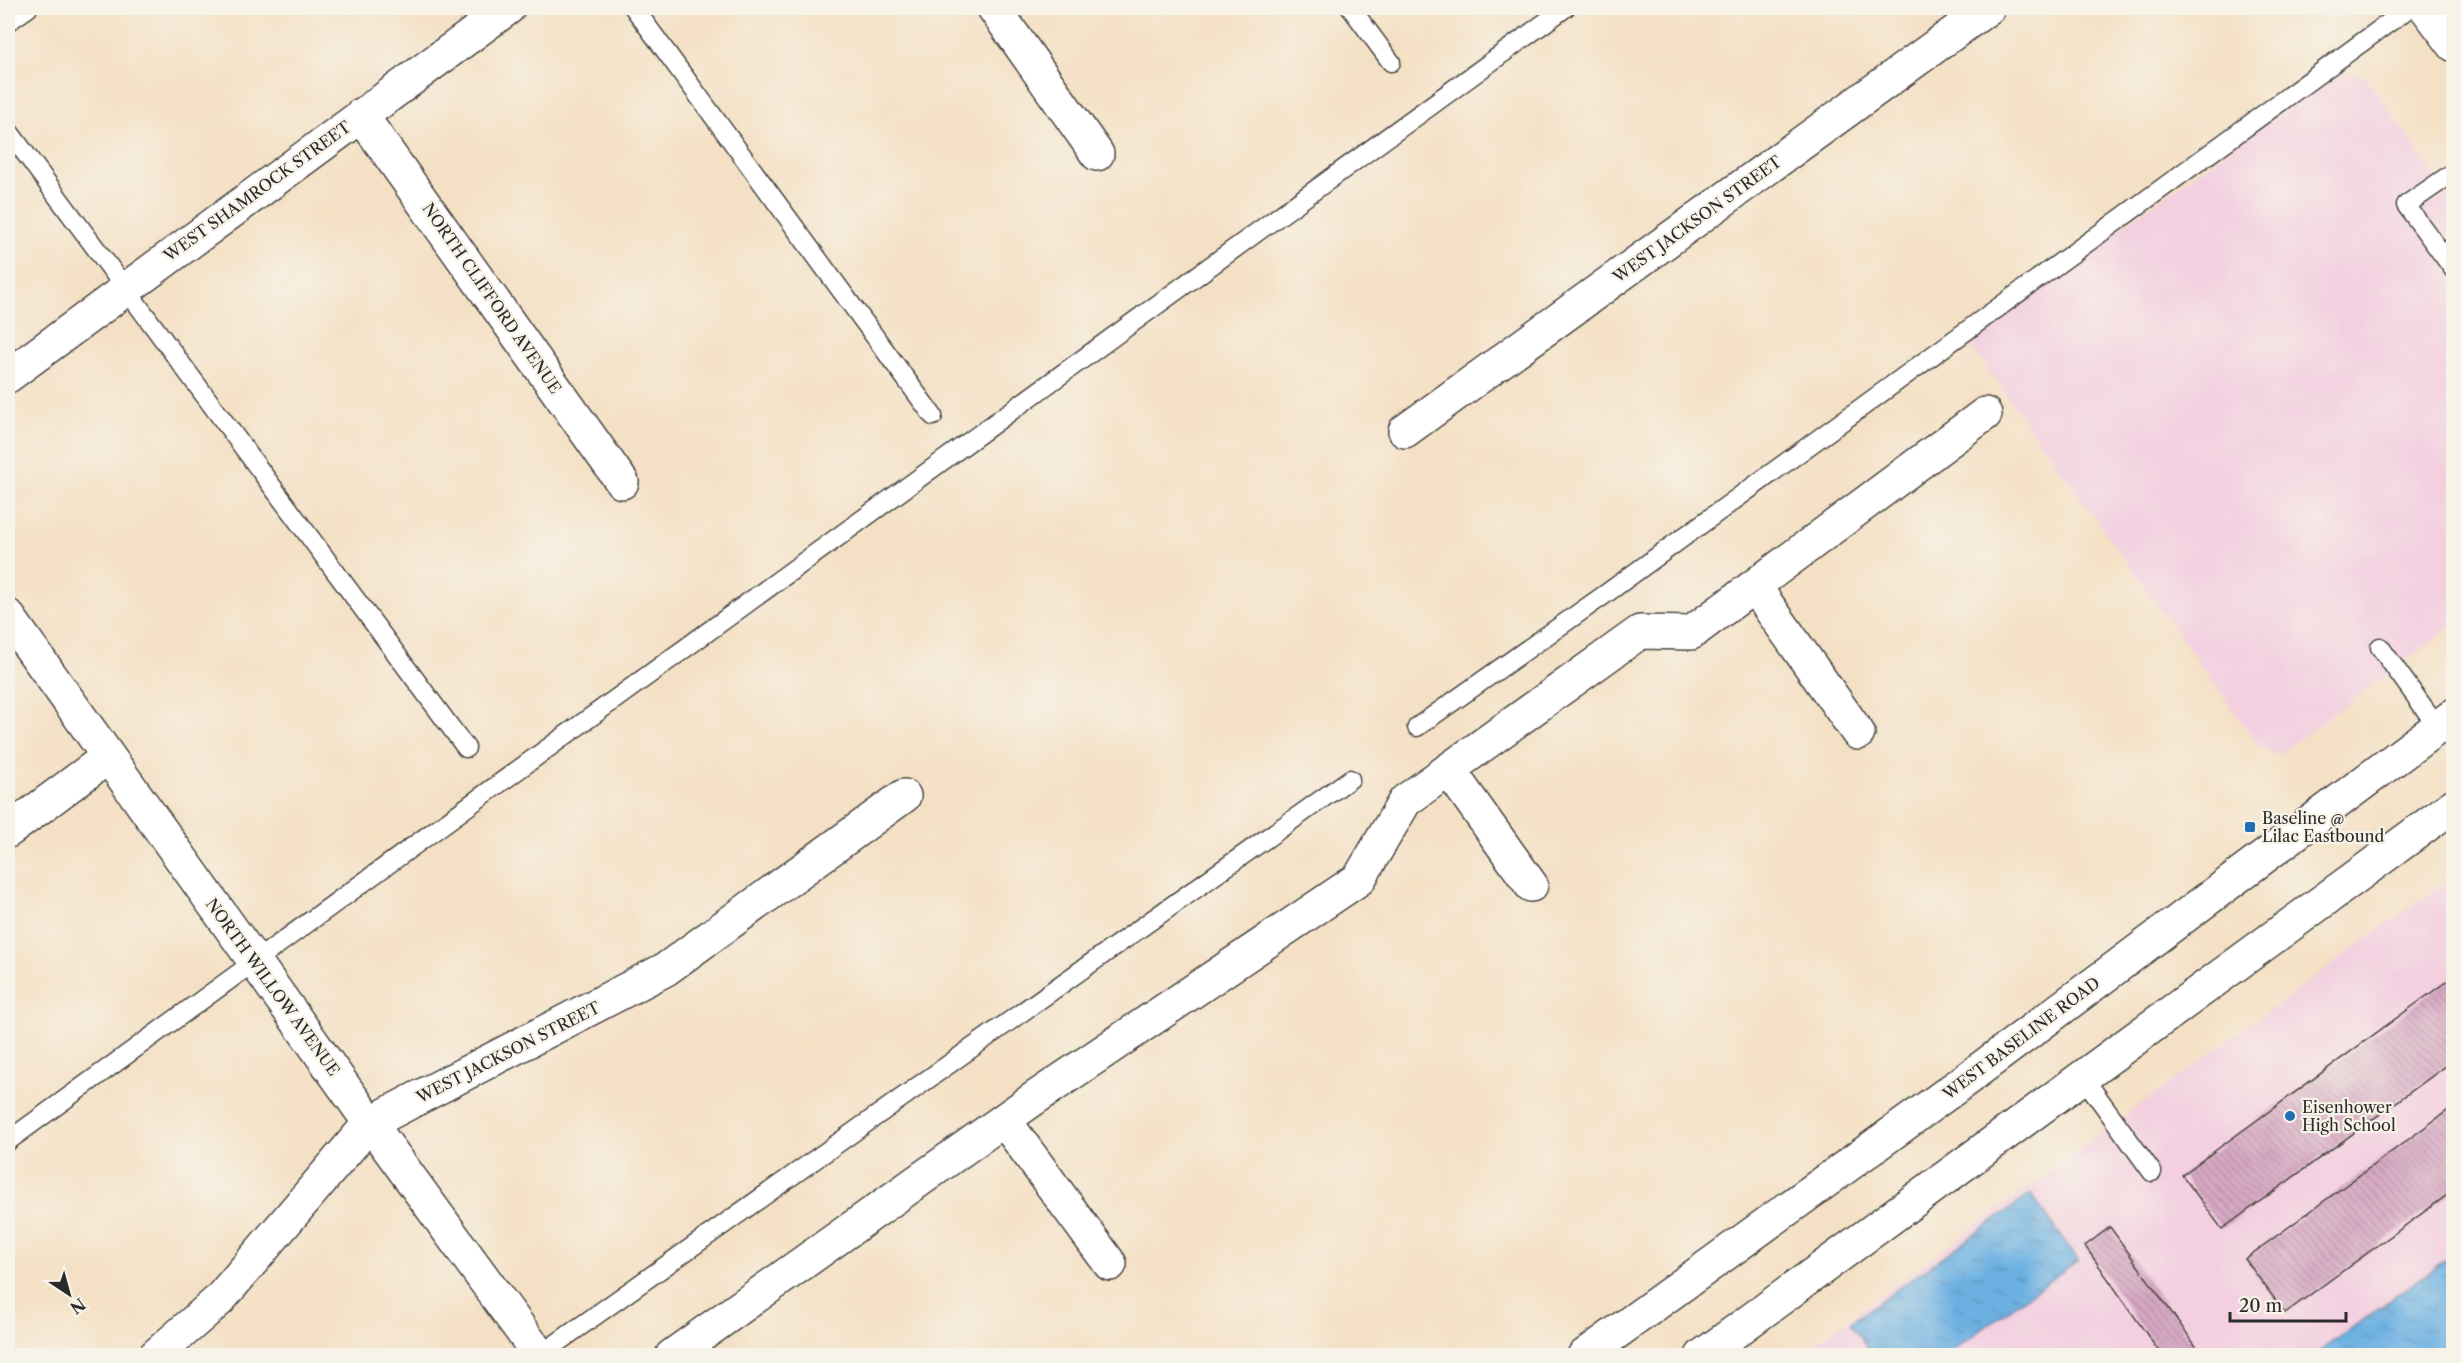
<svg xmlns="http://www.w3.org/2000/svg" width="2461" height="1363" viewBox="0 0 2461 1363" font-family="'Libre Caslon Text',serif">
  <defs>
    <pattern id="water-ripples" width="26" height="14" patternUnits="userSpaceOnUse" patternTransform="scale(1.5)"><rect width="26" height="14" fill="#6cb0e2"/><path d="M2 4q2-2 4 0t4 0M15 11q2-2 4 0t4 0" fill="none" stroke="#598fb7"/></pattern>
    <pattern id="building-back-hatch" width="6" height="6" patternUnits="userSpaceOnUse" patternTransform="scale(1.5)"><rect width="6" height="6" fill="#d8a9c4"/><path d="M-1 5l2 2M0 0l6 6M5-1l2 2" fill="none" stroke="#af8a9f"/></pattern>
  </defs>
  <rect width="100%" height="100%" fill="#f7f3e8"/>
  <filter id="ink" filterUnits="userSpaceOnUse"><feTurbulence type="fractalNoise" baseFrequency=".0167" numOctaves="2"/><feDisplacementMap in="SourceGraphic" scale="12" xChannelSelector="R" yChannelSelector="G"/><feConvolveMatrix kernelMatrix="1 2 1 2 8 2 1 2 1" color-interpolation-filters="sRGB"/></filter>
  <filter id="wash" filterUnits="userSpaceOnUse"><feTurbulence type="fractalNoise" baseFrequency=".008" numOctaves="4" result="noise"/><feDisplacementMap in="SourceGraphic" scale="24" xChannelSelector="R" yChannelSelector="G"/><feGaussianBlur stdDeviation="1.35" result="paint"/><feColorMatrix in="noise" values="0 0 0 0 0 0 0 0 0 0 0 0 0 0 0 0 0 1.4 0 .05"/><feComposite in="paint" operator="in"/></filter>
  <g filter="url(#wash)">
    <rect width="100%" height="100%" fill="#f4e0c4"/>
    <path fill="#f3cfe0" d="M2339 70 2367 78 2453 202V626L2277 755 2259 746 1966 339Z
      M2453 876V1355H1799Z"/>
    <path fill="url(#water-ripples)" stroke="#4c6e86" stroke-width="1.5" d="M2031 1194 2078 1260 1946 1355H1873L1850 1323Z
      M2453 1255V1355H2314Z"/>
    <g id="blocks">
      <path fill="url(#building-back-hatch)" d="M2454 976V1060L2222 1229 2182 1175Z
        M2454 1106V1190L2285 1313 2245 1259Z
        M2110 1227 2203 1356H2162L2085 1246Z"/>
    </g>
  </g>
  <g filter="url(#ink)">
    <use href="#blocks" fill-opacity="0" stroke="#494642" stroke-width="1.5"/>
    <g fill="none" stroke-linecap="round" stroke-linejoin="round">
      <defs>
        <path id="service" d="M634 8 933 416
          M1351 8 1391 62
          M8 22 28 8
          M8 130 466 748
          M2454 172 2406 205 2454 270
          M2380 647 2437 726
          M1417 727 1607 593 2409 8
          M2083 1077 2152 1172
          M8 1141 1565 8
          M540 1355 1350 779"/>
        <path id="minor" d="M994 8 1097 154
          M361 115 622 482
          M8 376 508 8
          M1405 431 1988 8
          M1754 586 1858 733
          M1449 770 1531 885
          M8 831 108 757
          M1004 1120 1110 1264
          M155 1356 219 1300 370 1123 666 969 904 796
          M672 1356 1032 1100 1359 879 1405 801 1640 632 1691 633 1985 414"/>
        <path id="tertiary" d="M2426 8 2454 45
          M8 616 370 1123 540 1356"/>
        <path id="primary" d="M1584 1356 1956 1087 2454 715
          M1702 1356 2454 805"/>
      </defs>
      <use href="#service" stroke="#494642" stroke-width="21"/>
      <use href="#minor" stroke="#494642" stroke-width="36"/>
      <use href="#tertiary" stroke="#494642" stroke-width="36"/>
      <use href="#primary" stroke="#494642" stroke-width="36"/>
      <use href="#service" stroke="#fff" stroke-width="18"/>
      <use href="#minor" stroke="#fff" stroke-width="33"/>
      <use href="#tertiary" stroke="#fff" stroke-width="33"/>
      <use href="#primary" stroke="#fff" stroke-width="33"/>
    </g>
  </g>
  <g fill="#1f6fb2" stroke="#f7f3e8" stroke-width="2">
    <rect x="2244" y="821" width="12" height="12" rx="3"/>
    <circle cx="2290" cy="1116" r="6"/>
  </g>
  <g text-anchor="middle" dominant-baseline="central" stroke-width="4.5" stroke-linejoin="round" paint-order="stroke">
    <g font-size="16" fill="#2b2b2b" stroke="#f7f3e8">
      <text transform="translate(257 191) rotate(-36)">WEST SHAMROCK STREET</text>
      <text transform="translate(1697 219) rotate(-36)">WEST JACKSON STREET</text>
      <text transform="translate(492 298) rotate(55)">NORTH CLIFFORD AVENUE</text>
      <text transform="translate(273 987) rotate(54)">NORTH WILLOW AVENUE</text>
      <text transform="translate(2021 1038) rotate(-37)">WEST BASELINE ROAD</text>
      <text transform="translate(508 1052) rotate(-27)">WEST JACKSON STREET</text>
    </g>
    <g font-size="16" fill="#2b2b2b" stroke="#f7f3e8" text-anchor="start">
      <text x="2262" y="818">Baseline @<tspan x="2262" dy="18">Lilac Eastbound</tspan></text>
      <text x="2302" y="1107">Eisenhower<tspan x="2302" dy="18">High School</tspan></text>
    </g>
  </g>
  <rect width="2461" height="1363" fill="none" stroke="#f7f3e8" stroke-width="30"/>
  <g transform="translate(69 1294) rotate(144)" stroke="#f7f3e8" stroke-width="4.5" paint-order="stroke">
  <path d="M0-4.5L10 22L0 15L-10 22Z" fill="#2b2b2b"/>
  <text y="-9" font-size="16" font-weight="bold" text-anchor="middle" fill="#2b2b2b">N</text>
  </g>
  <path d="M2230 1312v9h116v-9" fill="none" stroke="#2b2b2b" stroke-width="3"/>
  <text x="2239" y="1312" font-size="18" fill="#2b2b2b" stroke="#f7f3e8" stroke-width="4.5" paint-order="stroke">20 m</text>
</svg>
